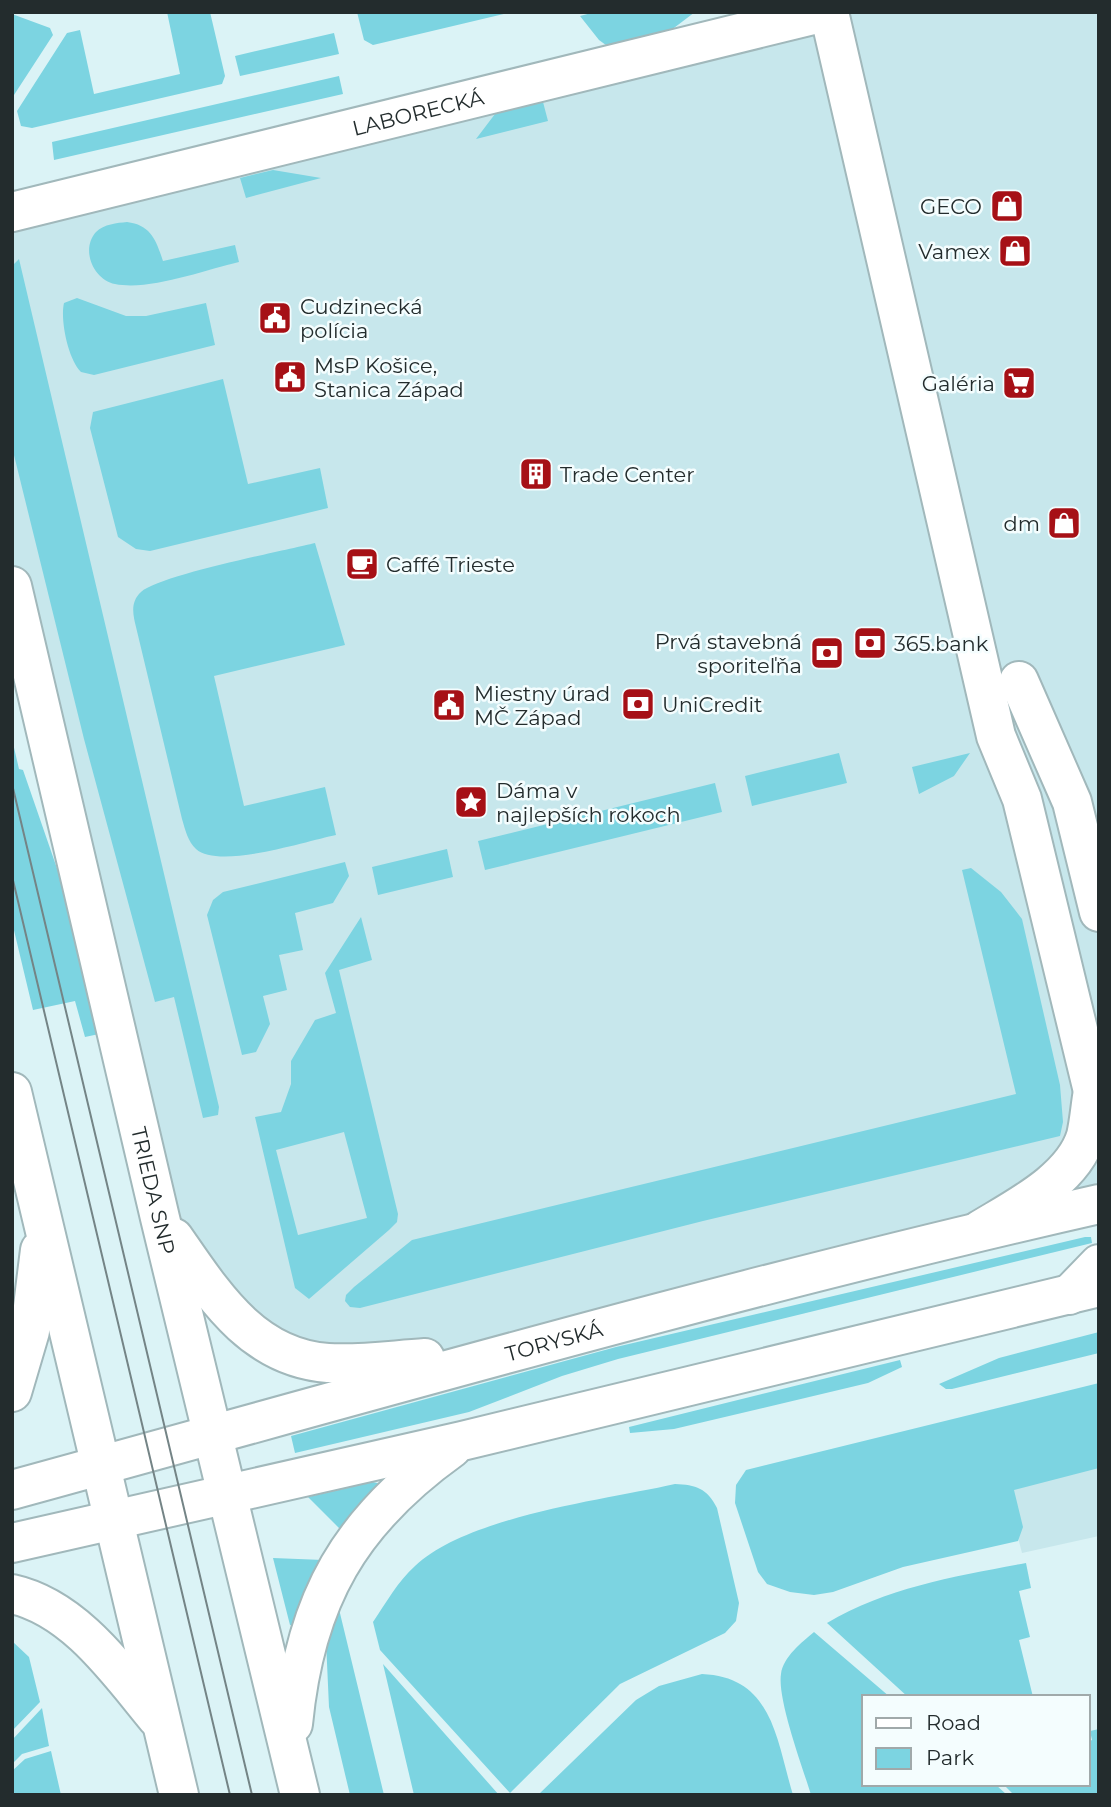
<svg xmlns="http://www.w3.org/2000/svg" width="1111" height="1807" viewBox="0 0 1111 1807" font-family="Montserrat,sans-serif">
  <rect width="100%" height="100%" fill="#dbf3f6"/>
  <path fill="#c7e7ec" d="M825 12H1099V1204L501 1354 308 1359 184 1253 12 585V212Z
    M1099 1460V1536L1022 1553 1004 1483Z"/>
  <path fill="#7cd4e1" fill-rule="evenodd" d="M167 12H210L225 76 222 84 32 128 21 126 17 111 67 33 80 30 94 94 180 74Z
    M357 12H446L442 14 512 12 373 45 364 40Z
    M595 12H695L662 37 610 48 599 40 580 16Z
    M12 14 50 28 53 35 14 95Z
    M334 33 339 54 240 76 235 56Z
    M339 76 343 94 54 160 52 142Z
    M543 102 548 121 476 139 495 114Z
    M273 170 321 178 246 198 240 178Z
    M127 222C151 225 156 240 163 261L235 245 239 262C204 270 150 291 115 284 94 280 80 250 96 232 104 224 117 223 127 222Z
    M19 259 219 1107 218 1115 203 1118 174 997 155 1002 84 739 12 447V266Z
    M77 298 126 316H146L206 303 215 345 94 375 81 372C68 359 60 320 64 303Z
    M223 379 248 484 320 468 328 508 150 551 136 549 118 537 90 428 93 412Z
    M315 543 345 645 214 676 244 806 325 787 336 835C306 841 219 870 196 849 188 842 185 829 182 819L136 627C133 615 130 602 141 592 160 575 283 551 315 543Z
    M12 739 19 769 23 770 61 880 99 1034 85 1037 75 1001 33 1010 12 922Z
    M839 753 847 783 752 806 745 776Z
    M970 753 954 776 919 794 912 767Z
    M715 783 722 812 485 870 478 841Z
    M447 849 453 877 378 895 372 867Z
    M345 862 349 876 333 903 295 913 303 950 279 955 287 990 263 996 270 1024 256 1052 242 1055 207 915 213 900 223 892Z
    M971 868 1001 892 1022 919 1060 1085 1063 1122 1060 1136 703 1221 360 1308 350 1307 345 1301 346 1295 354 1287 412 1240 1016 1094 962 870Z
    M361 917 372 960 339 970 398 1214 397 1222 389 1230 309 1299 295 1288 255 1117 281 1112 291 1084V1061L315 1020 336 1013 325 973ZM344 1132 367 1218 298 1235 276 1150Z
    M1085 1237H1091L1092 1243 618 1359 562 1376 469 1412 295 1453 291 1436 616 1347Z
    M1099 1332V1353L952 1389H946L939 1384 999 1358Z
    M900 1360 902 1367 868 1383 674 1429 630 1433 629 1427Z
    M1099 1383V1468L1014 1490 1023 1527 1018 1541 903 1567 833 1592 814 1595 790 1592 767 1584 758 1572 735 1503 736 1485 746 1470Z
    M373 1482 381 1484 340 1529 308 1497Z
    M675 1484C696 1485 707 1488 717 1508L739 1603 736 1621 725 1633 620 1684 510 1793 380 1650 373 1622C386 1603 398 1581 415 1566 468 1516 604 1500 675 1484Z
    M273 1558 323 1560 294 1626 290 1625Z
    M1026 1563 1031 1588 1019 1591 1030 1637 1019 1640 1033 1697H908L827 1623C888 1587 957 1576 1026 1563Z
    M338 1605 384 1795H350L329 1707 326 1641Z
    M814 1632 890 1697H864V1784H995L1007 1795H811C803 1768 777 1699 781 1674 783 1657 802 1642 814 1632Z
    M12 1641 29 1657 40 1702 12 1731Z
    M383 1664 499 1795H414Z
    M702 1674C773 1677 776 1739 793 1795H538L636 1700 659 1686Z
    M42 1708 49 1746 22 1754 12 1764V1740Z
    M1099 1729V1795H1014L1003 1784H1088V1742L1092 1740 1090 1731Z
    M51 1751 61 1795H12V1771L25 1759Z"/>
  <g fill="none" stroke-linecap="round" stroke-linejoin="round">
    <defs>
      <g id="minor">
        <path d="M829 12 996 736 1022 799 1099 1116"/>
        <path id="s1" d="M12 212 825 12"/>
        <path d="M1019 681 1072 802 1099 912"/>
        <path d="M980 1230C1016 1208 1073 1180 1086 1136 1089 1123 1090 1110 1092 1097"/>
        <path d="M1069 1295 1099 1264"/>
      </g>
      <g id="tertiary">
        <path id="s2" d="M12 586 160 1218 300 1795"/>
        <path d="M12 1092 179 1795"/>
        <path d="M174 1238C213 1294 252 1358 328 1363 360 1365 393 1360 425 1358"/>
        <path d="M12 1392 30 1331 40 1250"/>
        <path id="s3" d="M12 1490C373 1391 733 1287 1099 1204"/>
        <path d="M12 1543 462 1441 1099 1287"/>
        <path d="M12 1594C75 1608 118 1671 157 1718"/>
        <path d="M293 1724C305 1599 350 1521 452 1448"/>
      </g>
    </defs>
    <use href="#minor" stroke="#a1b8bb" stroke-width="42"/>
    <use href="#tertiary" stroke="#a1b8bb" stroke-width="42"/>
    <use href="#minor" stroke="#fff" stroke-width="38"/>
    <use href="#tertiary" stroke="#fff" stroke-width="38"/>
    <path stroke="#748486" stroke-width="2" d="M12 784 252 1795
      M12 876 230 1795"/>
  </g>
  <defs>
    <symbol id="shop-square" viewBox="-11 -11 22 22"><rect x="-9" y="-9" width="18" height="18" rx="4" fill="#a61016" stroke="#f4fdfe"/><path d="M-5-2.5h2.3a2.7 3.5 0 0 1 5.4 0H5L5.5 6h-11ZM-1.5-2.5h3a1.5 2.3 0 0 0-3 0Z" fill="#fff"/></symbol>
    <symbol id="civic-square" viewBox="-11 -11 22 22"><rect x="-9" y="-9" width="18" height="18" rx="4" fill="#a61016" stroke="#f4fdfe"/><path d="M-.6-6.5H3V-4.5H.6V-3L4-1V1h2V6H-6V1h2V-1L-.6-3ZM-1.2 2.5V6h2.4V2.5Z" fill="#fff"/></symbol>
    <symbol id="supermarket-square" viewBox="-11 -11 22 22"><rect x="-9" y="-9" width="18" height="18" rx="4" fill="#a61016" stroke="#f4fdfe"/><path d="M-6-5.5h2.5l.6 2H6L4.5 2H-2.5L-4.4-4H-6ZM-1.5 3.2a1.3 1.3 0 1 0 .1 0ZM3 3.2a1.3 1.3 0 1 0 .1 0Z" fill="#fff"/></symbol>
    <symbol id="building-square" viewBox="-11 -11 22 22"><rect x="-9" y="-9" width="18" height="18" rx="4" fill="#a61016" stroke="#f4fdfe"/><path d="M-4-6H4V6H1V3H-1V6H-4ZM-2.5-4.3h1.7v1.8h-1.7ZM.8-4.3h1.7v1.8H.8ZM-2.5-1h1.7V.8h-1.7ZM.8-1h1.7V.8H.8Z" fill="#fff"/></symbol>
    <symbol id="cafe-square" viewBox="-11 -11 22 22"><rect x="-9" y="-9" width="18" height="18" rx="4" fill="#a61016" stroke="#f4fdfe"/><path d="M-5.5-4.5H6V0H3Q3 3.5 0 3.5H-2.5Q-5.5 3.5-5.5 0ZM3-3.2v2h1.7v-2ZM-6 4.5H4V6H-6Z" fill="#fff"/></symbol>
    <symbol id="bank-square" viewBox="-11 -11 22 22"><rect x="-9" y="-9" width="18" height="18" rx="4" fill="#a61016" stroke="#f4fdfe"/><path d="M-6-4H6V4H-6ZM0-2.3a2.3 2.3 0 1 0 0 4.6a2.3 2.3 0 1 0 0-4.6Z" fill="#fff"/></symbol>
    <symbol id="sight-square" viewBox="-11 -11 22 22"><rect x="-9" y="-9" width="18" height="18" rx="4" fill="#a61016" stroke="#f4fdfe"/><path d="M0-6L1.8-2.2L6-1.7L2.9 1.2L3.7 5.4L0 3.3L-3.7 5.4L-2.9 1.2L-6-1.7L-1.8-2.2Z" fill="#fff"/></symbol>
  </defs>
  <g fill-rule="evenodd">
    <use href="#shop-square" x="988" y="187" width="38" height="38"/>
    <use href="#shop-square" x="996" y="232" width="38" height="38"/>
    <use href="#civic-square" x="256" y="299" width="38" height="38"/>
    <use href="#civic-square" x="271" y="358" width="38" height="38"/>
    <use href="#supermarket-square" x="1000" y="364" width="38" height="38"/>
    <use href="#building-square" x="517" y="455" width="38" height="38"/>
    <use href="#shop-square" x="1045" y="504" width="38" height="38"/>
    <use href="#cafe-square" x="343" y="545" width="38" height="38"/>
    <use href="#bank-square" x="851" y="624" width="38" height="38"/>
    <use href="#bank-square" x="808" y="634" width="38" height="38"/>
    <use href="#bank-square" x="619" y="685" width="38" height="38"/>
    <use href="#civic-square" x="430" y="686" width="38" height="38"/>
    <use href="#sight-square" x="452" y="783" width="38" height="38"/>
  </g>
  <g text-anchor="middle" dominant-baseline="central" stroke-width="5" stroke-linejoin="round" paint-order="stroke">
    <g font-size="21" fill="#232c2d" stroke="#f4fdfe">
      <text stroke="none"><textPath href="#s1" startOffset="418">LABORECKÁ</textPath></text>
      <text stroke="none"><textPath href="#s2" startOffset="621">TRIEDA SNP</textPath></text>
      <text stroke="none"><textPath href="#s3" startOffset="562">TORYSKÁ</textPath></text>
    </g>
    <g font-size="21" fill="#232c2d" stroke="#f4fdfe" text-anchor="start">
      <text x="982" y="206" text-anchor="end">GECO</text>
      <text x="990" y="251" text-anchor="end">Vamex</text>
      <text x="300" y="306">Cudzinecká<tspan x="300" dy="24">polícia</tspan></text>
      <text x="314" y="365">MsP Košice,<tspan x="314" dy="24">Stanica Západ</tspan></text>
      <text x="995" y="383" text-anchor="end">Galéria</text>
      <text x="560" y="474">Trade Center</text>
      <text x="1040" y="523" text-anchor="end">dm</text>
      <text x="386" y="564">Caffé Trieste</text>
      <text x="802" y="641" text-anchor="end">Prvá stavebná<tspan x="802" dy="24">sporiteľňa</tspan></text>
      <text x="894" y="643">365.bank</text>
      <text x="474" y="693">Miestny úrad<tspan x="474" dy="24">MČ Západ</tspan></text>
      <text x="662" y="704">UniCredit</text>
      <text x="496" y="790">Dáma v<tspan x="496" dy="24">najlepších rokoch</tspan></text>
    </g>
  </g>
  <rect width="1111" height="1807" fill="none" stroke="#232c2d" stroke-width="28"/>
  <rect x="862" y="1695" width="228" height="91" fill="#f4fdfe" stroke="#a0a9aa" stroke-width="2"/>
  <rect x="876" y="1718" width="35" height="10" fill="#ffffff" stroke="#a0a9aa" stroke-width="2"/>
  <text x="926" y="1730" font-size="21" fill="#232c2d">Road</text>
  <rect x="876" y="1748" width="35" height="21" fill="#7cd4e1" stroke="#a0a9aa" stroke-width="2"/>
  <text x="926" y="1765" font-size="21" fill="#232c2d">Park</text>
</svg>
